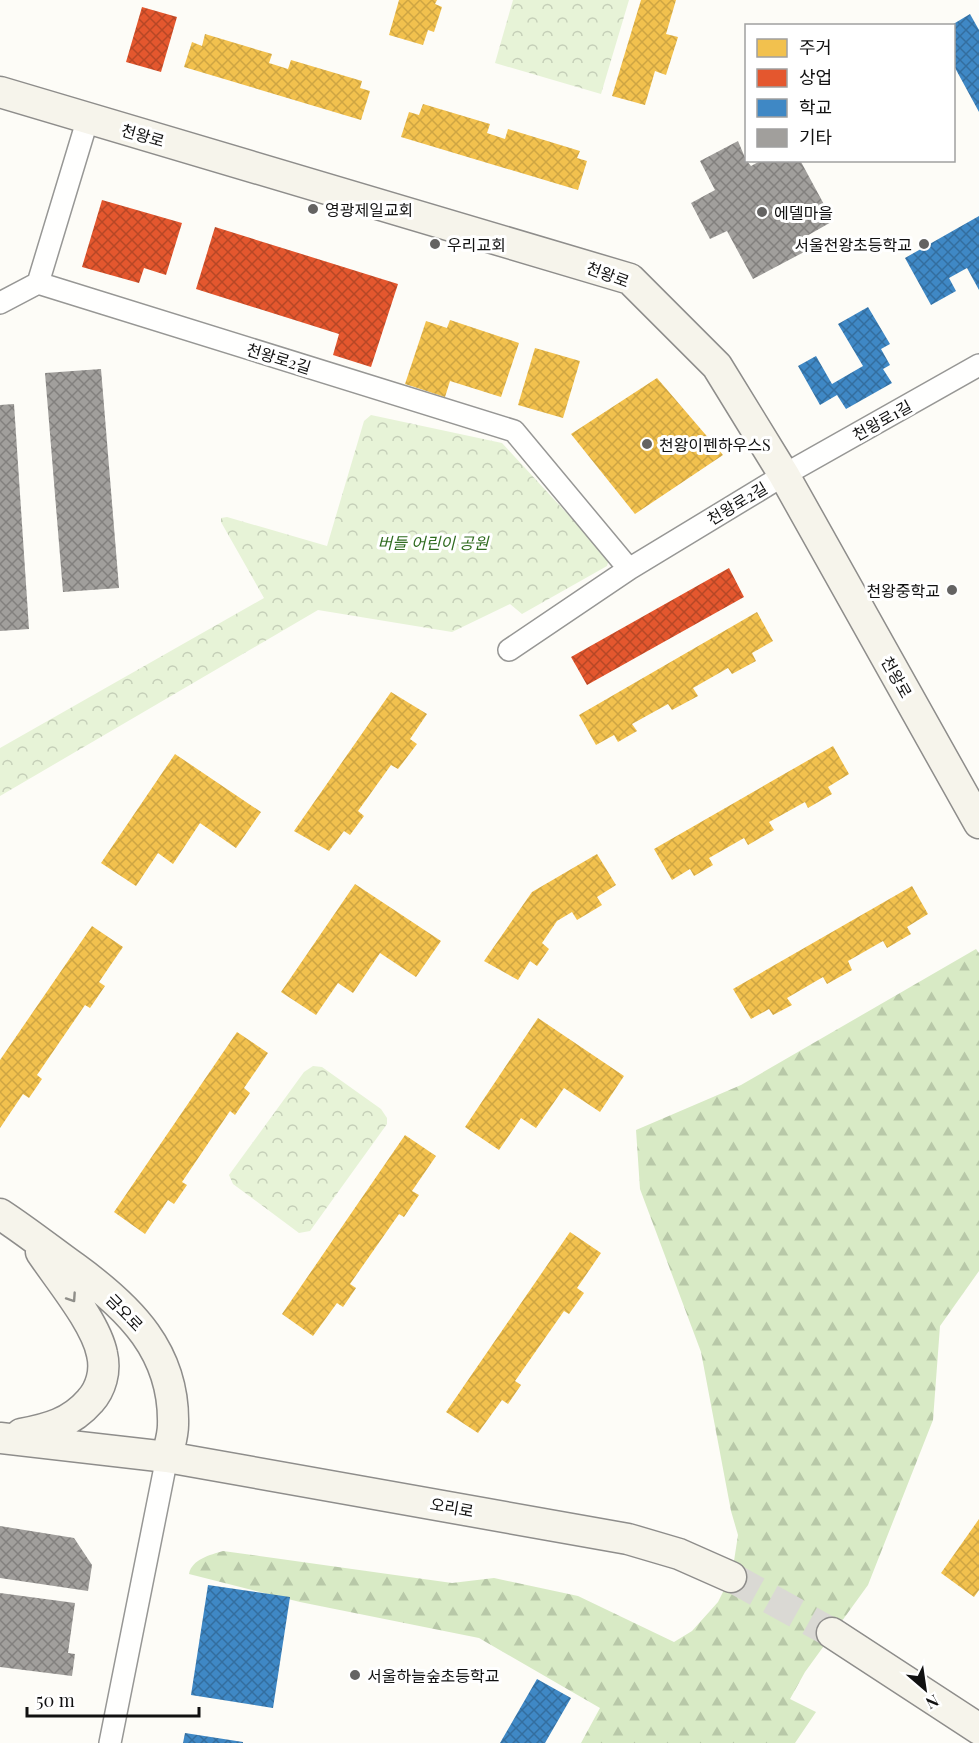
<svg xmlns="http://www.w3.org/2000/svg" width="979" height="1743" viewBox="0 0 979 1743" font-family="'Playfair Display','Noto Sans KR',serif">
  <defs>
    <pattern id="forest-firs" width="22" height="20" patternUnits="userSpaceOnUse" patternTransform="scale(1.5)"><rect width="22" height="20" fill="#d8eac5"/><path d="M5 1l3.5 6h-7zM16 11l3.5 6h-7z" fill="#b8c8a8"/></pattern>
    <pattern id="park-crowns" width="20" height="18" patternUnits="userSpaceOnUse" patternTransform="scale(1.5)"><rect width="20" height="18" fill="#e7f3d7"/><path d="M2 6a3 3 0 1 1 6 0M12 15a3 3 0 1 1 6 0" fill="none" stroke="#c5cfb8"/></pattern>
    <pattern id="homes-cross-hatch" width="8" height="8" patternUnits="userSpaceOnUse" patternTransform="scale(1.5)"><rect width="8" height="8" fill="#f2c14e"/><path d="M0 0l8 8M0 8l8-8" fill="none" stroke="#cea543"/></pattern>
    <pattern id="shops-cross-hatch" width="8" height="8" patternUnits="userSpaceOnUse" patternTransform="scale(1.5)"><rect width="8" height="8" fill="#e4572e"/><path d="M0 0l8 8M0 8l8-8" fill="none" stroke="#b74726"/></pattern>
    <pattern id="schools-cross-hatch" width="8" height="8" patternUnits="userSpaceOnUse" patternTransform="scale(1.5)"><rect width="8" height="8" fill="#3f88c5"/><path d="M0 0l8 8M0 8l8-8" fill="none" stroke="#336e9f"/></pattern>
    <pattern id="building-cross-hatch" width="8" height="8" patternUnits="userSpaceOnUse" patternTransform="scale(1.5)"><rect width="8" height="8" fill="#a19f9c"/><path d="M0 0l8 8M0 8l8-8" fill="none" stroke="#82807e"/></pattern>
  </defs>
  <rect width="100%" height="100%" fill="#fdfcf7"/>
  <path fill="url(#forest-firs)" d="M976 949 979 953V1271L940 1326 933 1420 868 1585 805 1672 790 1699 816 1712 795 1743H581L600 1708 479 1638 300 1602 189 1574C192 1559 210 1555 223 1551L452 1583 494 1578 578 1596 674 1642 692 1631 718 1602 732 1574 738 1535 731 1511 701 1352 640 1189 636 1130 741 1085Z"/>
  <path fill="url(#park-crowns)" d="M513 0H629L601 94 495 63Z
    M371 415 502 443 609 559 607 566 522 614 510 604 452 632 318 610 0 796V748L264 598 221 522V518L227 517 327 546 364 421Z
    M313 1066 322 1067 381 1109 387 1118V1124L310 1231 299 1233 233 1184 229 1175 304 1072Z"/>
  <path fill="url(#homes-cross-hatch)" d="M399 0H437L435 4 442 7 434 32 428 30 423 45 389 35Z
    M641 0H676L666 34 678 37 666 75 655 71 645 105 612 96Z
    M205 34 272 54 269 63 288 69 291 60 362 81 360 88 370 91 361 120 184 67 192 42 202 46Z
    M423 104 490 124 487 133 505 139 508 129 580 151 577 158 587 161 578 190 401 137 409 112 419 115Z
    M450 320 519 343 501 397 450 381 445 397 405 384 426 321 447 328Z
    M535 348 580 361 563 418 518 405Z
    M657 378 723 455 635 514 571 434Z
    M757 612 773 641 752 653 756 661 732 674 728 668 693 688 698 696 672 710 668 704 632 724 637 731 618 742 614 735 596 745 579 715Z
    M391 692 427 714 410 739 417 744 398 769 391 765 358 811 364 816 350 835 344 831 329 851 294 831Z
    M833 746 849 774 828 787 832 794 808 808 805 802 769 822 774 830 748 845 744 838 709 858 713 865 694 876 690 869 672 880 654 849Z
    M175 754 261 812 236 848 200 823 173 864 158 853 136 886 101 863Z
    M597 854 616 885 597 897 602 905 577 920 572 912 557 921 542 943 549 949 537 966 530 961 518 980 484 961 532 892Z
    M355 884 441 941 416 977 380 953 353 993 338 983 316 1015 281 992Z
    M912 886 928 914 907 927 911 934 887 948 883 941 848 961 852 970 827 984 823 977 787 998 792 1005 773 1015 769 1009 751 1019 733 989Z
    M92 926 123 947 99 982 105 986 90 1008 85 1005 37 1075 42 1079 29 1098 23 1094 0 1128V1060Z
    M538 1018 624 1076 600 1112 564 1088 536 1128 521 1118 499 1150 465 1127Z
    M237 1032 268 1053 244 1088 250 1093 235 1115 230 1111 182 1182 187 1185 174 1204 168 1200 145 1234 114 1212Z
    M405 1135 436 1156 412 1191 419 1195 404 1217 399 1214 350 1284 356 1288 343 1307 337 1303 313 1336 282 1314Z
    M570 1232 601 1253 577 1288 584 1293 569 1314 564 1311 515 1381 521 1385 508 1404 502 1400 478 1433 446 1412Z
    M979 1519V1590L974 1597 941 1573Z"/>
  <path fill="url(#shops-cross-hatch)" d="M142 7 177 17 161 72 126 62Z
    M102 200 182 223 166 275 144 268 139 283 82 267Z
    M215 227 398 284 371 367 333 355 339 334 196 289Z
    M729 568 744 597 587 685 571 657Z"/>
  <path fill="url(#schools-cross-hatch)" d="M970 14 979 30V112L954 66V26H950Z
    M979 216V290L967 268 949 278 956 291 931 305 905 258Z
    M868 307 890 344 881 349 890 365 883 369 892 383 846 409 837 395 820 405 798 366 816 356 832 384 863 366 838 324Z
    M208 1585 290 1597 273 1708 191 1695Z
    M537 1679 571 1698 545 1743H500Z
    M185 1733 243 1742V1743H183Z"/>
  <path fill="url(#building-cross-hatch)" d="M738 141 746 160 751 166 762 160H800L833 221 798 241 804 252 753 279 727 231 710 239 691 203 715 190 700 161Z
    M101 369 119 588 63 592 45 373Z
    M14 404 29 629 0 631V405Z
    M0 1526 74 1538 92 1565 88 1591 0 1578Z
    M0 1593 75 1603 68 1653 75 1654 72 1676 0 1667Z"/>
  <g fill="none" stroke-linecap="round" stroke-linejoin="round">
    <path stroke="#dad9d4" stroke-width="30" stroke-dasharray="30 15" stroke-linecap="butt" d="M731 1577 832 1633"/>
    <defs>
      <path id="street" d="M88 118 38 283 514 431 629 569
        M0 303 38 283
        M509 650 629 569 784 475 979 365
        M110 1743 167 1457"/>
      <path id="secondary" d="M0 92 630 279 717 366 784 475 979 823
        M0 1214C26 1231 50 1250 75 1268 130 1308 175 1352 173 1425 173 1436 169 1447 167 1457
        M21 1434C48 1429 71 1423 90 1401 101 1389 106 1371 102 1354 96 1323 59 1279 41 1252
        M0 1438 167 1457 628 1539 679 1554 731 1577
        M832 1633 979 1729"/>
    </defs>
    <use href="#street" stroke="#979795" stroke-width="24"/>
    <use href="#secondary" stroke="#8e8d8b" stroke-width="33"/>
    <use href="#street" stroke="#fffffe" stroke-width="21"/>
    <use href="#secondary" stroke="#f6f4eb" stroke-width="30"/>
  </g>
  <defs><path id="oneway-chevron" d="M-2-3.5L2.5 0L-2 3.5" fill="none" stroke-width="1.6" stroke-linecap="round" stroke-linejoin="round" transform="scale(1.5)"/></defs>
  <use stroke="#8f8e89" href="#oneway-chevron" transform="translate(72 1298) rotate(56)"/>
  <g fill="#646362" stroke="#fff" stroke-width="2">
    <circle cx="313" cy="209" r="6"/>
    <circle cx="762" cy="212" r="6"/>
    <circle cx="435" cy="244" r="6"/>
    <circle cx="924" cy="244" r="6"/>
    <circle cx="647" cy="444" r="6"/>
    <circle cx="952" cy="590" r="6"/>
    <circle cx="355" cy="1675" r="6"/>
  </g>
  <g text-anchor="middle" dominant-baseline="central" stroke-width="6" stroke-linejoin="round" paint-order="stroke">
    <g font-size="16" fill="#111" stroke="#fff">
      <text transform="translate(143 135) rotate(16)">천왕로</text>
      <text transform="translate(608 274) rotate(20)">천왕로</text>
      <text transform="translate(279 358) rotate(17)">천왕로2길</text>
      <text transform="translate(882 420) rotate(-29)">천왕로1길</text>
      <text transform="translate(737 503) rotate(-31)">천왕로2길</text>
      <text transform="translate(897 677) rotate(61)">천왕로</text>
      <text transform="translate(125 1312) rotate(46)">금오로</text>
      <text transform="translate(452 1507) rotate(10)">오리로</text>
    </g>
    <g font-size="16" fill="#111" stroke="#fff" text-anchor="start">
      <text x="325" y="209">영광제일교회</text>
      <text x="774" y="212">에델마을</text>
      <text x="447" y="244">우리교회</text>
      <text x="912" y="244" text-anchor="end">서울천왕초등학교</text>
      <text x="659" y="444">천왕이펜하우스S</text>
      <text x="940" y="590" text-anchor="end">천왕중학교</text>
      <text x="367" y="1675">서울하늘숲초등학교</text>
    </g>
    <g font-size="16" font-style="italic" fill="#2f6b1f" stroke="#fff">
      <text x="433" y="542">버들 어린이 공원</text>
    </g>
  </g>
  <rect x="745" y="24" width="210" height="138" fill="#ffffff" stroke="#a0a0a0" stroke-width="1.5"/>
  <rect x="757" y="39" width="30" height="18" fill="#f2c14e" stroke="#a0a0a0" stroke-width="1.5"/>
  <text x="799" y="54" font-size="18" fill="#111111">주거</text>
  <rect x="757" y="69" width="30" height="18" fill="#e4572e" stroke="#a0a0a0" stroke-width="1.5"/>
  <text x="799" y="84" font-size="18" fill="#111111">상업</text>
  <rect x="757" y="99" width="30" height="18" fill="#3f88c5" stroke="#a0a0a0" stroke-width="1.5"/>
  <text x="799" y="114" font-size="18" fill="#111111">학교</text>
  <rect x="757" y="129" width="30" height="18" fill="#a19f9c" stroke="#a0a0a0" stroke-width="1.5"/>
  <text x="799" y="144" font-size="18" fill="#111111">기타</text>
  <g transform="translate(925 1689) rotate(151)" stroke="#ffffff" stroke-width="4.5" paint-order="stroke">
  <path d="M0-4.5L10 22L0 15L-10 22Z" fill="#111111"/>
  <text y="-9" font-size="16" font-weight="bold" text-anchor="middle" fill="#111111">N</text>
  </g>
  <path d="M27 1707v9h172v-9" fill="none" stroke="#111111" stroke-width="3"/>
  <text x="36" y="1707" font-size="18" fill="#111111" stroke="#ffffff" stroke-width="4.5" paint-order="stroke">50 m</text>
</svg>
